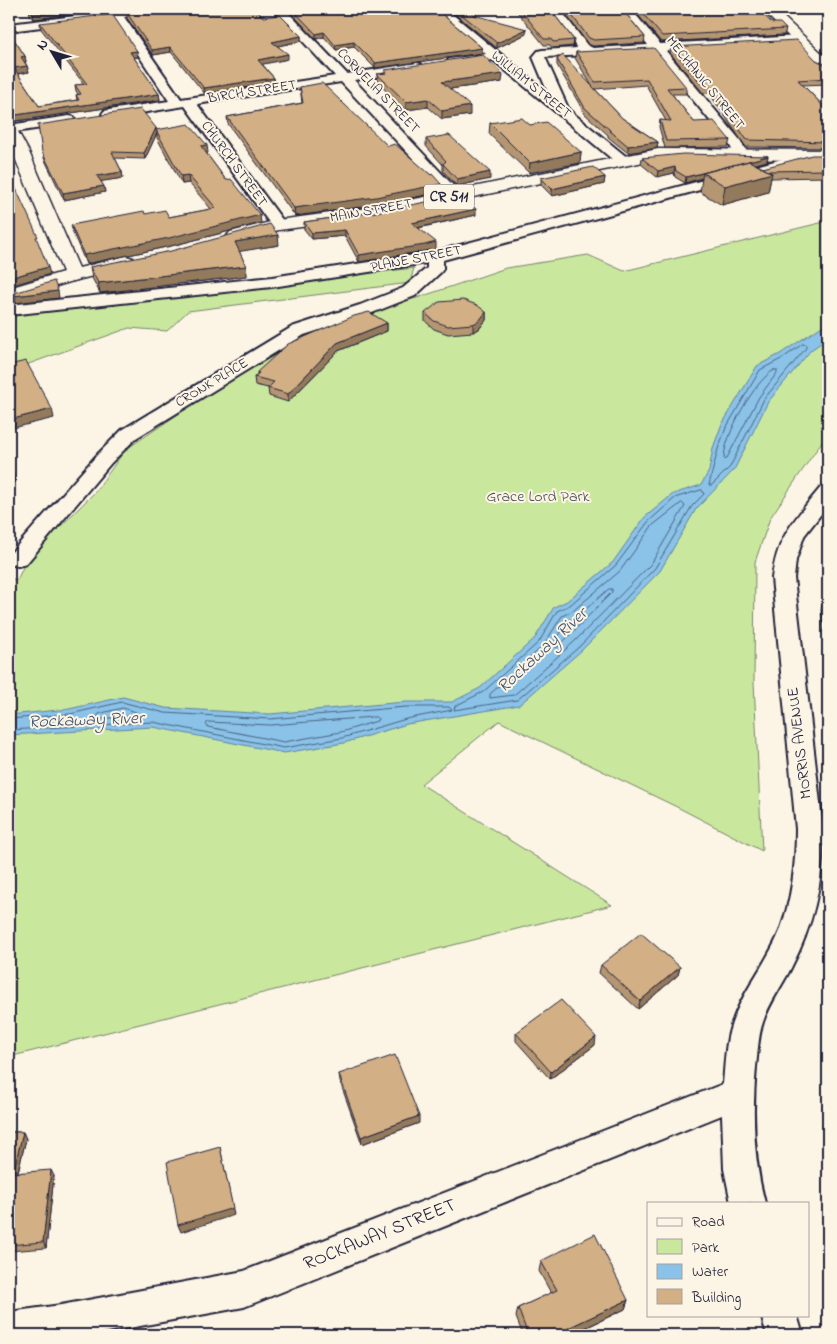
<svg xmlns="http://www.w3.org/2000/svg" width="837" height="1344" viewBox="0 0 837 1344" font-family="'Indie Flower',sans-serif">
  <rect width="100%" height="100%" fill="#fcf5e5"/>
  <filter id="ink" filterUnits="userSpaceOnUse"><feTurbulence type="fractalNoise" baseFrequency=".02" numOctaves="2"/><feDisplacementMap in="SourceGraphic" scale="10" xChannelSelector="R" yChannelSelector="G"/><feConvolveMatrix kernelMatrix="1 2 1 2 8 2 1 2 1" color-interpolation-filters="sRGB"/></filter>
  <g filter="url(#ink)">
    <path fill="#cae79e" stroke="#76846c" d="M828 221V422L823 440 770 518 755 562 754 682 762 851 681 809 499 721 421 784 612 905 9 1057V578L17 580 26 561 95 492 125 450 267 354 348 318 420 297 506 268 588 255 624 271Z
      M414 268 410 283 188 311 167 331 129 328 9 371V315Z"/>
    <path fill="#8ac2e8" stroke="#6082a3" d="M828 322V338L811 350 768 402 734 470 696 509 660 571 582 650 519 705 407 724 344 743 284 753 153 727 9 735V715L69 709 123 697 165 708 270 714 405 702H452L480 688 535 638 554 607 567 601 613 562 644 518 673 494 701 485 709 471 713 448 721 426 757 366 780 354Z"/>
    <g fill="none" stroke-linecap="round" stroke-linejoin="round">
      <path stroke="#4c6280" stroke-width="1" d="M803 344 806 345V348L764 399 730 467 712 485H709L718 449 726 428 760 370 783 358Z
        M774 370H777V373L759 397 727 458 724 459C724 436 754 381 774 370Z
        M702 490 704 494 692 506 655 568 579 647 517 700 454 710 455 706 483 692 539 642 557 611 570 605 616 565 648 522 675 498Z
        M682 503 685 506 651 564 574 642 514 695 490 698V694L543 646 562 616 574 610 620 571 652 526Z
        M609 589H612V592L558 647H555L554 644 567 622 578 616Z
        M123 708 136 712 138 715 100 719 97 717 99 714Z
        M375 717 378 718 377 721 341 732 284 742 208 727 206 724 208 722 270 725Z
        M9 719 70 714 122 702 165 713 270 719 405 707H449L452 710 406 719 342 738 284 748 153 722 9 730"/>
      <defs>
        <path id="street" d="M107 9H119L120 11 165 9 159 12 124 17 181 99 335 76 273 9H285L347 74 417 63 421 64 423 67 417 71 354 80 462 195 460 198H450L341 82 197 104 286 225 283 228H273L185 106 109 118 104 117 102 114 104 111 109 110 169 101 114 18 9 31V24L109 12Z
          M433 9H446L548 93 533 57 538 51 542 50 577 48 548 9H560L587 45 593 48 648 45 619 9H631L660 44 799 36 805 40 799 44 666 51 740 140 748 154 741 158 736 157 729 144 654 52 545 57 569 110 628 158 630 161 628 164H618L493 60 453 66 449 65 447 62 449 59 486 54Z
          M69 116 74 117 76 120 74 123 9 133V125Z
          M812 151 817 152 819 155 817 158 443 260V269L441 272 415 296 372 313 304 335 136 438 111 463 26 564 18 566 10 564 9 561 10 554 97 455 122 430 292 327 360 305 403 288 427 268V263L272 287 9 315V305L272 277 434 252Z
          M828 485V505L804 536 796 560 794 578 823 829C824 879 814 924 791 968 782 986 769 1003 763 1022 758 1036 758 1052 756 1067 752 1113 753 1158 765 1203H731L724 1169 722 1115 244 1307 91 1335H9V1312L61 1305 244 1271 723 1084C725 1064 725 1042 732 1023 743 990 767 963 780 931 792 898 796 864 796 829L772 578C777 536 796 518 821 487Z
          M761 1315H797L803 1335H767Z"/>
        <path id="secondary" d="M761 9H775L828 59V71L823 70Z
          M73 269 80 271 82 275 80 279 9 300V288Z"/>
        <path id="primary" d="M9 124 15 126 29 152 79 268 126 256 133 258 135 262 133 266 73 281 66 279 9 144Z
          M658 149 828 150V160L658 159 376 217 279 230 236 241 230 240 227 236 230 232 278 220 376 207Z"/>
      </defs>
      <use href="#street" stroke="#22223b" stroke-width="4"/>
      <use href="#secondary" stroke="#22223b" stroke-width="3"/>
      <use href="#primary" stroke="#22223b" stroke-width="3"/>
      <use href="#street" fill="#fcf5e5" fill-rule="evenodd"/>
      <use href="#secondary" fill="#fcf5e5" fill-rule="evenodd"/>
      <use href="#primary" fill="#fcf5e5" fill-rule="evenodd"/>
    </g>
    <path fill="#b59672" stroke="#22223b" d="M36 9H106V10L34 19 30 15 29 10Z
      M302 9H436L482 48V53L375 68 354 47 336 50 324 37 316 39 296 18V13L306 12Z
      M449 9H469L474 15 526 34 497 48Z
      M515 9H550L574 40 573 46 552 48 550 45H544Z
      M562 9H622L645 37 644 43 593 46 588 44Z
      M633 9H664L665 11 772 23 786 29 784 35 661 42Z
      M811 9H828V13L815 14Z
      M127 13 263 17 301 36V41L278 46 288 59 262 64 274 78 275 83 205 94 171 52 153 55 127 18Z
      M40 23 137 51 138 57 134 58 159 94 160 100 9 122V32L25 56 26 62H25L27 66 29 72 18 74 39 106 77 100 76 95 78 94 76 91 75 85 84 84 41 29Z
      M671 47 816 60 828 66V84L803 85 828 111V148L746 147 709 93H703L670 53Z
      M576 52 686 87V94H672L694 122 730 140 728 147 665 148 659 127 660 120 666 121 646 85 595 89 622 118 658 142 657 148 628 153 608 137V135L585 114 557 65V59L592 86 575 58Z
      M385 70 502 82 450 89 470 115 442 119 428 107 406 110 377 82V74L385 73Z
      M300 87 431 175 441 192 376 205 295 216 228 124 227 117 302 103Z
      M490 123 530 125 581 152 580 163 529 173 489 134Z
      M38 125 156 128V130L208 153H206L226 180 261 223 171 246 86 264 73 233 71 225 145 214 169 217 211 209 189 183 182 184 157 138V133L145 159 115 158 122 172 123 178 101 181 105 192 64 200 44 158Z
      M426 139 490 179 457 186 443 171V165L426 146Z
      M828 155V177L771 178 768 192 722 205 700 192 702 178 685 183 675 177 674 173 657 177 641 164 642 158 768 156 767 161 756 164 763 168Z
      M605 177 604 184 552 196 541 185V178Z
      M376 212 476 215 419 228 436 249 425 251 359 262 345 236 312 239 304 229V222Z
      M279 245 239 251 246 266 247 276 100 293 92 278 90 267Z
      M486 312V320L479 329 473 332 448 334 434 329 425 321V313Z
      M387 323V331L338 351 288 402 269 396 268 388 255 385 254 377 257 374V372Z
      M825 596 828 597V671L821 609Z
      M601 965 680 967 678 975 638 1009 599 973Z
      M516 1033 595 1045 550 1079 516 1041Z
      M339 1074 419 1123 362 1144 340 1082Z
      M9 1132H23L26 1139 18 1172 54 1176 46 1248 9 1251Z
      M828 1158V1172L827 1161Z
      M541 1261 628 1300 625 1309 571 1335H523L516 1317 518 1308 551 1293 539 1271Z"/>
    <path fill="#937a5d" stroke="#22223b" d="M77 9H106V10L34 19 33 14Z
      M527 29 526 34 497 48V43Z
      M324 32V37L316 39V34Z
      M301 36V41L273 47 272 42Z
      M354 42V47L336 50 335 45Z
      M170 47 171 52 153 55 152 50Z
      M482 48V53L375 68V63Z
      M137 51 138 57 131 58 130 52Z
      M288 54V59L259 65 258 60Z
      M25 56 26 62 22 63 21 57Z
      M27 66 29 72 16 74 14 68Z
      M503 74 502 82 442 90V82Z
      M274 78 275 83 205 94 204 88Z
      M159 94 160 100 9 122V116Z
      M428 99V107L406 110V102Z
      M470 106V115L442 119V111Z
      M156 128 157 133 145 159 144 153Z
      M658 142 657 148 628 153V146Z
      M207 145 208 153 202 154 201 146Z
      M581 152 580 163 529 173 530 163Z
      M768 156 767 161 709 177 703 173Z
      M675 167 674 173 657 177 658 171Z
      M122 172 123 178 98 182 97 176Z
      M490 172V179L457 186V179Z
      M703 173 702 178 685 183 686 177Z
      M772 173 768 192 722 205 725 186Z
      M188 175 189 183 182 184 181 176Z
      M605 177 604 184 552 196V189Z
      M441 184V192L376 205 295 216 294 208Z
      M104 186 105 192 64 200 63 193Z
      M476 209V215L412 229V223Z
      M260 215 261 223 171 246 86 264 84 255Z
      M345 230V236L312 239V233Z
      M278 235 279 245 236 252 235 242Z
      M436 242V249L425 251 359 262V255Z
      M246 266 247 276 100 293 98 283Z
      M48 267 50 274 9 286V278Z
      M58 291 59 298 14 303 13 296Z
      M486 312V320L479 329 473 332V324Z
      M387 323V331L338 351 288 402V394L337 343Z
      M52 409 54 418 9 429V420Z
      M11 465 15 481 9 490V468Z
      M680 967 678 975 638 1009 640 1001Z
      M596 1037 595 1045 550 1079 551 1072Z
      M419 1116V1123L362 1144 361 1137Z
      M23 1132 26 1139 16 1179 13 1173Z
      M220 1147 234 1215 181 1232 178 1225Z
      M51 1170 54 1176 46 1248 43 1242Z
      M628 1300 625 1309 570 1335 568 1328Z"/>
    <path fill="#d2af85" stroke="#22223b" d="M36 9H77L33 14 29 10Z
      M159 9H255L263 17 280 15 301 36 272 42 288 54 258 60 274 78 204 88 170 47 152 50 127 13Z
      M308 9H436L482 48 375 63 354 42 335 45 324 32 316 34 296 13 311 11Z
      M455 9H469L474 15 527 29 497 43Z
      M520 9H550L574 40 553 42 551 39H544Z
      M567 9H622L645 37 594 40 589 38Z
      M639 9H664L665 11 695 9H757L772 23H780L786 29 662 36Z
      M112 14 137 51 130 52 159 94 9 116V32L25 56 21 57 27 66 14 68 39 106 79 100 76 95 81 94 75 85 87 84 40 23Z
      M797 40 816 60 828 66V78L798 80 828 111V142L747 140 710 87H704L671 47Z
      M654 48 686 87 667 88 694 122 714 121 730 140 666 141 660 120 671 121 647 79 595 82 576 52Z
      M483 55 503 74 442 82 470 106 442 111 428 99 406 102 377 74 387 73 385 70Z
      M563 55 622 118 658 142 628 146 609 130H610L585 108 557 59Z
      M322 83 388 146 395 144 431 175 432 174 441 184 376 197 294 208 227 117 303 103 300 87Z
      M141 109 156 128 144 153 112 152 122 172 97 176 104 186 63 193 42 152 38 125Z
      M522 118 530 125 546 122 581 152 530 163 490 123Z
      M189 124 207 145 201 146 226 180 231 179 260 215 169 238 84 255 71 225 144 211 145 214 165 210 169 217 216 208 188 175 181 176 156 130Z
      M449 135 490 172 457 179 443 164 446 161 426 139Z
      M683 154 768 156 686 177 676 171 675 167 658 171 642 158Z
      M812 155H828V170L768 171 763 168Z
      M749 161 772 173 725 186 703 173Z
      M593 167 605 177 552 189 541 178Z
      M9 180H12L38 237H36L48 267 9 278Z
      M461 195 476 209 412 223 436 242 425 245 359 255 345 230 312 233 304 222 376 212Z
      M270 224 278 235 235 242 246 266 98 283 90 267 171 251Z
      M54 281 58 291 13 296 11 294Z
      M463 300 477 305 486 312 479 321 473 324 448 326 434 321 425 313 439 302Z
      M369 312 387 323 337 343 288 394 268 388 274 382 254 377 259 373 257 372 288 344 354 316Z
      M26 361 52 409 9 420V365Z
      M825 596 828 597V625Z
      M641 933 680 967 640 1001 601 965Z
      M561 1000 596 1037 551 1072 516 1033Z
      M395 1055 419 1116 361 1137 339 1074Z
      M9 1132H23L13 1173 51 1170 43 1242 9 1245Z
      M220 1147 233 1208 178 1225 167 1162Z
      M595 1234 628 1300 568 1328 571 1335H528L518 1308 557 1290 541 1261Z
      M474 1331 476 1335H468Z"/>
  </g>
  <g text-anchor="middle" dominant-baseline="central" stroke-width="4" stroke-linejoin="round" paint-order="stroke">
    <g font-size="14" fill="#22223b" stroke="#fcf5e5">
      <text transform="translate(705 83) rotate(51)">MECHANIC STREET</text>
      <text transform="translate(531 85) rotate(39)">WILLIAM STREET</text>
      <text transform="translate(378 91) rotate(46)">CORNELIA STREET</text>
      <text transform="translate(252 92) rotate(-9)">BIRCH STREET</text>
      <text transform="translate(234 164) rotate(54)">CHURCH STREET</text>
      <text transform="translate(371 211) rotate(-10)">MAIN STREET</text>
      <text transform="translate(416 259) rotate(-11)">PLANE STREET</text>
      <text transform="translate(212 383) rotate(-31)">CRONK PLACE</text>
    </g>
    <rect fill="#fcf5e5" stroke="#63616e" stroke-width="1" x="424" y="184.5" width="50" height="25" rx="4"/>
    <g font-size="15" font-weight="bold" fill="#22223b">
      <text x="449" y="197">CR 511</text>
    </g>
    <g font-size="16" fill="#4c5354" stroke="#fcf5e5">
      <text x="538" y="497">Grace Lord Park</text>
    </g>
    <g font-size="16" fill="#22223b" stroke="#fcf5e5">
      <text transform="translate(800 743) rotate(-97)">MORRIS AVENUE</text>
    </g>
    <g font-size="18" font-style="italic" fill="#41526f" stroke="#fcf5e5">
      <text transform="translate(543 651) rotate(-43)">Rockaway River</text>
      <text transform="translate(86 721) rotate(-2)">Rockaway River</text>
    </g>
    <g font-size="19" fill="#22223b" stroke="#fcf5e5">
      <text transform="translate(380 1235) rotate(-22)">ROCKAWAY STREET</text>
    </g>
  </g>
  <rect width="837" height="1344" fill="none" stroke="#fcf5e5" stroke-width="30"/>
  <rect x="15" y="15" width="807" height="1314" fill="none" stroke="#22223b" stroke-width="2" filter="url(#ink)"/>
  <rect x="647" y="1202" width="162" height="115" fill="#fcf5e5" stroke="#a5a1a1"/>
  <rect x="657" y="1218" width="25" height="8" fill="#fcf5e5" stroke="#a5a1a1"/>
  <text x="692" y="1226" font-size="15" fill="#22223b">Road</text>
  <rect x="657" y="1239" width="25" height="15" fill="#cae79e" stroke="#a5a1a1"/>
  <text x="692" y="1252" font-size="15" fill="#22223b">Park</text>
  <rect x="657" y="1264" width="25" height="15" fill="#8ac2e8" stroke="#a5a1a1"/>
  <text x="692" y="1276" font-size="15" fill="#22223b">Water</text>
  <rect x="657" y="1289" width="25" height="15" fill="#d2af85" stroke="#a5a1a1"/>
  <text x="692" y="1302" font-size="15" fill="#22223b">Building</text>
  <g transform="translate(52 52) rotate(308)" stroke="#fcf5e5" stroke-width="4" paint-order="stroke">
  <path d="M0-4L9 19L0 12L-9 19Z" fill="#22223b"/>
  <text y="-8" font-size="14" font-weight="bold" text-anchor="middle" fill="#22223b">N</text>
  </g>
</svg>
